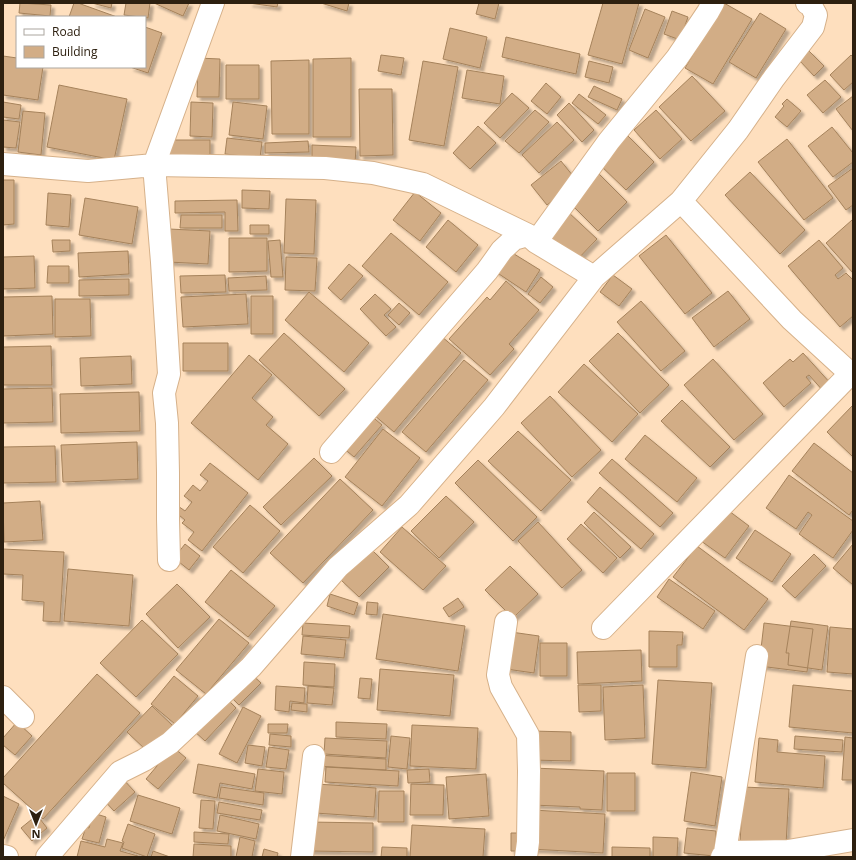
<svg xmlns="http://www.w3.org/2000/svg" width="856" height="860" viewBox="0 0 856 860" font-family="'Open Sans',sans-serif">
  <defs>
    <filter id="shadow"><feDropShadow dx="3.5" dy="3.5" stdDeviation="1" flood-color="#0004"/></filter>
  </defs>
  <rect width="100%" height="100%" fill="#fedfbe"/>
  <path fill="#d2ad86" stroke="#a5825b" filter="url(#shadow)" d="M20 3 51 5 50 16 19 13Z
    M74 3H78L117 17H69Z
    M92 3H112L111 8Z
    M126 3H150L148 18 124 15Z
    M154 3H189L183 16Z
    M249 3H278L277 7Z
    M321 3H349L347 11Z
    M479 3H499L495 19 476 14Z
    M603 3H639L622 64 588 55Z
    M724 3 752 19 713 84 685 68Z
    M645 9 665 17 648 58 629 50Z
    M672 11 688 17 680 40 664 34Z
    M760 13 786 29 756 78 729 62Z
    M145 27 162 33 148 73 130 67H145Z
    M450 28 487 37 480 68 443 59Z
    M506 37 580 54 576 74 502 57Z
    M809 51 824 66 814 76 799 60Z
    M381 55 404 58 401 75 378 71Z
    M851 55 853 57V82L844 90 830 75Z
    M3 56 17 58V67H43L38 100 3 95Z
    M198 58 220 59 219 97H197Z
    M351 58V137H313V59Z
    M309 60V134H272L271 61Z
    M423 61 458 67 444 146 409 140Z
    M589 61 613 67 609 83 585 77Z
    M226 65H259V99H226Z
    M467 70 504 76 500 104 462 98Z
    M692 76 725 111 691 141 659 107Z
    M825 80 841 97 823 113 807 95Z
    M546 83 561 97 547 114 531 101Z
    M59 85 127 99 114 160 47 147Z
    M594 86 622 99 617 110 588 97Z
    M359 89H392L393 155 360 156Z
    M512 93 529 108 500 138 484 123Z
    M579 94 606 115 598 124 572 103Z
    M853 96V131L836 109Z
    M787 99 801 111 787 127 775 117 784 106 782 104Z
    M3 102 21 105 19 119 3 117Z
    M191 102 213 103 212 137 190 136Z
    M233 102 267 106 263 139 229 135Z
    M569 103 594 130 582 142 557 115Z
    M535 110 549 122 519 153 505 141Z
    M656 110 682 139 660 159 634 130Z
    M23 111 45 113 41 155 18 152Z
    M3 120 20 122 16 148 3 147Z
    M557 122 574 140 539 173 522 155Z
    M478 126 496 143 470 169 453 153Z
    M832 127 853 153V162L833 177 808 146Z
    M627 135 654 162 626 190 598 163Z
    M227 138 262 142 260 158 225 154Z
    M787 139 833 198 804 220 758 162Z
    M170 140H210V157H170Z
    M308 141 309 152 265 153V143Z
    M312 145 356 147 355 164 312 162Z
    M561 161 577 181 547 205 531 185Z
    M853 168V205L846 210 828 186Z
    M596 171 627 202 598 231 567 200Z
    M750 172 805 230 780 254 725 195Z
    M3 180H14V224L3 225Z
    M242 190 270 191 269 209 242 208Z
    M415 192 441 213 420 241 393 220Z
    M48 193 71 195 69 227 46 225Z
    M85 198 138 207 132 244 79 235Z
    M286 199 316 200 314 254 284 253Z
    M237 200 238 231H225V212L175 213V201Z
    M567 211 597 239 574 263 544 235Z
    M181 215H222V228H180Z
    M448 220 478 245 456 272 426 247Z
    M852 220 853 222V273L826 243Z
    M250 225H269V234H250Z
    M169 229 210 231 208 264 168 262Z
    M391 233 448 282 419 315 362 266Z
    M666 235 712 293 685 314 639 256Z
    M229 238H267V271L229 272Z
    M52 240H70V251L53 252Z
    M280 240 283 277H271L268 241Z
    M819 240 843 268 835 275 838 279 846 273 853 280V316L840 327 788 266Z
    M506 249 540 270 526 292 493 270Z
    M128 251 129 274 79 277 78 253Z
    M34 256 35 288 3 289V257Z
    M286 257 317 258 315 291 285 290Z
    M349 264 363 276 341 300 328 288Z
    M48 266H69V283H47Z
    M225 275 226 292 181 293 180 276Z
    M613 275 632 289 619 306 600 292Z
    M266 276 267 290 229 291 228 278Z
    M541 277 553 287 540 303 528 294Z
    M129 279V295L79 296V280Z
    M506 281 539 310 509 344 514 349 490 375 449 339 487 297 490 300Z
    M728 291 750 319 714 347 692 318Z
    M309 292 369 343 344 372 285 320Z
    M246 294 248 324 183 327 181 297Z
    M375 294 391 309 384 315 396 327 386 336 360 309Z
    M52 296 53 334 3 336V297Z
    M251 296H273V334H251Z
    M55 299H90L91 336 55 337Z
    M641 301 685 351 661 371 617 322Z
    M399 303 410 313 399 325 388 315Z
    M284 333 345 389 319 416 259 360Z
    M618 333 669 385 640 413 589 361Z
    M441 336 461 353 394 432 374 415Z
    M183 343H228V371H183Z
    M51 346 52 385H3V347Z
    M803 353 832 385 824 392 809 375 806 377 811 383 784 407 763 383 790 359 793 362Z
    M249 355 272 375 252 398 273 417 266 425 288 444 258 480 191 423Z
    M131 356 132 384 81 386 80 358Z
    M713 359 763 414 734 440 684 385Z
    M464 360 488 380 426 452 402 432Z
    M584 364 638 414 612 442 558 392Z
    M52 388 53 422 3 423V389Z
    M139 392 140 431 61 433 60 394Z
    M550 396 601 450 572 477 521 423Z
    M682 400 730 447 710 467 661 421Z
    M853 405V457L827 432Z
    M369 414 382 425 354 457 341 446Z
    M383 429 420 458 382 506 345 477Z
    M518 431 571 480 541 511 488 461Z
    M645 435 697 478 677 502 625 459Z
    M137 442 138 479 63 482 61 445Z
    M814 443 853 473V510L849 515 792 471Z
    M55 446 56 482 3 483V447Z
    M314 458 332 476 281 525 263 507Z
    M612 459 673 513 660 527 599 473Z
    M478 460 537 517 513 541 455 483Z
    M210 463 248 493 202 551 188 540 194 532 182 523 185 520 174 511 178 506 185 511 192 502 184 496 193 485 200 491 208 481 200 475Z
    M789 475 853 521V530L833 558 799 534 812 515 808 512 796 529 766 508Z
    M340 479 373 510 303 583 270 553Z
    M600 487 654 534 641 549 587 502Z
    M446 496 474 522 439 558 411 531Z
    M40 501 43 540 4 542 3 503Z
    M250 505 280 531 243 573 213 547Z
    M725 508 749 526 725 558 701 541Z
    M594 512 631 547 620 558 584 523Z
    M538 522 582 570 562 588 518 541Z
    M581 524 617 558 603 573 567 539Z
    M402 527 446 566 423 590 380 552Z
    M755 530 791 554 772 582 736 558Z
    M185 544 200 556 189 570 174 558Z
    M853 544V585L833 568Z
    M697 546 768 599 744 630 673 577Z
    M3 549 64 552 60 622 43 621 44 602 22 600 23 575 3 574Z
    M372 550 389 567 359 597 341 580Z
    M814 554 826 566 795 598 782 586Z
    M510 566 538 594 513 618 485 590Z
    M68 569 133 575 129 626 64 621Z
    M231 570 275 606 248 637 205 602Z
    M669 579 715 611 703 629 657 597Z
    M177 584 210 617 178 648 146 614Z
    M330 594 358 603 354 615 327 606Z
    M458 598 464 607 449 617 443 608Z
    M367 602 378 603 377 615 366 614Z
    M383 614 465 626 458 671 376 659Z
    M219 619 249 643 206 694 176 670Z
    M142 620 178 654 136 697 100 663Z
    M791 621 828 626 822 670 788 665 789 653H786Z
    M303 623 350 626 349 638 302 635Z
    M764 623 813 629 807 672 759 666Z
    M830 627 853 629V674L827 672Z
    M649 631 683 632 682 645H677V667H649Z
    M511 632 539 636 534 673 506 669Z
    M303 636 346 640 344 658 301 654Z
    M540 643H567V676H540Z
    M641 650 642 681 578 684 577 652Z
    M304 662 335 664 334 687 303 685Z
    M380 669 454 675 450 716 377 710Z
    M249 672 261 683 239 705 228 694Z
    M97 674 140 713 43 819 3 783V778Z
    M174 676 198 696 175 724 151 704Z
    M360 678 372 679 370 699 358 698Z
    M658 680 712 683 706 768 652 764Z
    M578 685H601V711L579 712Z
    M643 685 645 738 605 740 603 687Z
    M793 685 853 691V733L789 727Z
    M276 686 305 688 304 703 290 701 289 712 275 710Z
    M308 686 334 688 332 705 307 703Z
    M225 697 236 708 205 741 193 730Z
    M292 703 307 704V712L291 710Z
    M152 706 172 725 147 751 127 732Z
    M243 707 261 716 237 763 219 754Z
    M17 722 32 736 15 755 3 745V738Z
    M336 722 387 724 386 739 336 737Z
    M268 724H288L287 733H268Z
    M412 725 478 728 476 769 410 766Z
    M532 731 571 732V761L531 760Z
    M270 734 291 736V747L269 745Z
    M391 736 410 738 407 769 388 767Z
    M795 736 843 740 842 752 794 749Z
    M845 737 853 738V780H842Z
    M325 738 387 741 386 758 324 754Z
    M759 738 778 740 777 752 825 756 823 788 755 782Z
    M248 745 265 747 262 766 245 763Z
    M173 747 186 758 158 789 146 779Z
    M269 747 289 750 286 769 266 767Z
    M316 755 386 759V770L315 766Z
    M198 764 255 774 252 789 220 783 217 798 193 793Z
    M326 767 399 771 398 786 325 782Z
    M533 768 604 771 602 810 580 809V807L532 805Z
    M258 769 284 772 282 794 255 791Z
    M429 769 430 782 408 783 407 770Z
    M691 772 722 777 715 826 684 821Z
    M607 773H635V811H607Z
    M486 774 489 816 449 819 446 777Z
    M122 778 135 792 114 811 101 797Z
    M317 784 376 788 374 817 315 813Z
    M411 784 444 785 443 815H410Z
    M221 787 264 793 263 805 219 798Z
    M743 787 789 789 786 845 740 843Z
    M379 791H404V822H378Z
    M138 795 180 808 172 834 130 821Z
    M3 796 19 804 3 841Z
    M201 800 215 801 213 829 199 828Z
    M219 802 262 810 260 820 217 813Z
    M532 810 605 814 603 853 530 849Z
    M93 813 106 817 99 843 82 839 86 827 89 828Z
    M37 815 47 828 32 841 21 828Z
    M220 815 259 824 256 839 217 831Z
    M309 822 373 823V852L309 851Z
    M128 824 155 834 147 857 122 848 124 842 122 841Z
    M412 825 485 829 483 857H410Z
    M687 828 716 831 714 856 684 853Z
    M194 832 229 834 228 844 194 842Z
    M511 833H524V851H511Z
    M240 837 255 841 252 857H236Z
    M653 837 678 838 677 857H653Z
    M107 839 123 843 120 851 138 856V857H77L81 841 105 847Z
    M194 844 231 846V857H193Z
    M382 847 407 848V857H381Z
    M612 847 650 848V857H612Z
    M264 849 278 853 277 857H262Z
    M153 851 170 857H151Z"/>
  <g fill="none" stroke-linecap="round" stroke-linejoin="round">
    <defs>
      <path id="minor" d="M3 164 88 171 154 165 325 168 373 173 423 184 528 235 536 242 594 277
        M681 201 792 320 853 376
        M536 242 609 141 677 58 694 33 708 12 713 3
        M331 452 487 271 502 250 514 239 528 235
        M169 560 168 519V473L167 423 164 393 169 374 162 262 154 165 213 3
        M506 622 498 675 501 687 528 735 529 771 528 842 526 857
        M603 628 853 371
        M3 697 23 717
        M725 852 757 656
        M3 856 7 857
        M47 857 120 772 144 760 170 743 251 667 338 567 409 505 494 407 594 277 681 201 738 130 774 78 813 27 816 15 810 4 807 3
        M302 857 314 756
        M722 857 725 852 788 851 853 840"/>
    </defs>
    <use href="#minor" stroke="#d6b18a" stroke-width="24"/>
    <use href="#minor" stroke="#fff" stroke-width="22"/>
  </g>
  <rect width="856" height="860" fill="none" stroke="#2d2010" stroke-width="8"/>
  <rect x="16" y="16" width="130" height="52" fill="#ffffff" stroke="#aba69f"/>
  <rect x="24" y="29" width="20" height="6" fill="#ffffff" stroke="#aba69f"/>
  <text x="52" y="36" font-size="12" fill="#2d2010">Road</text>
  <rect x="24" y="46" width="20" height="12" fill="#d2ad86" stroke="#aba69f"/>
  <text x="52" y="56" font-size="12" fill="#2d2010">Building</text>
  <g transform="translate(36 824) rotate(180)" stroke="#ffffff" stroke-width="3" paint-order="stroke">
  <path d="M0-3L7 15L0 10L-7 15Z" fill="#2d2010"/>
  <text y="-6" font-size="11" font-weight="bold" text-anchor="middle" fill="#2d2010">N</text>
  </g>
</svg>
